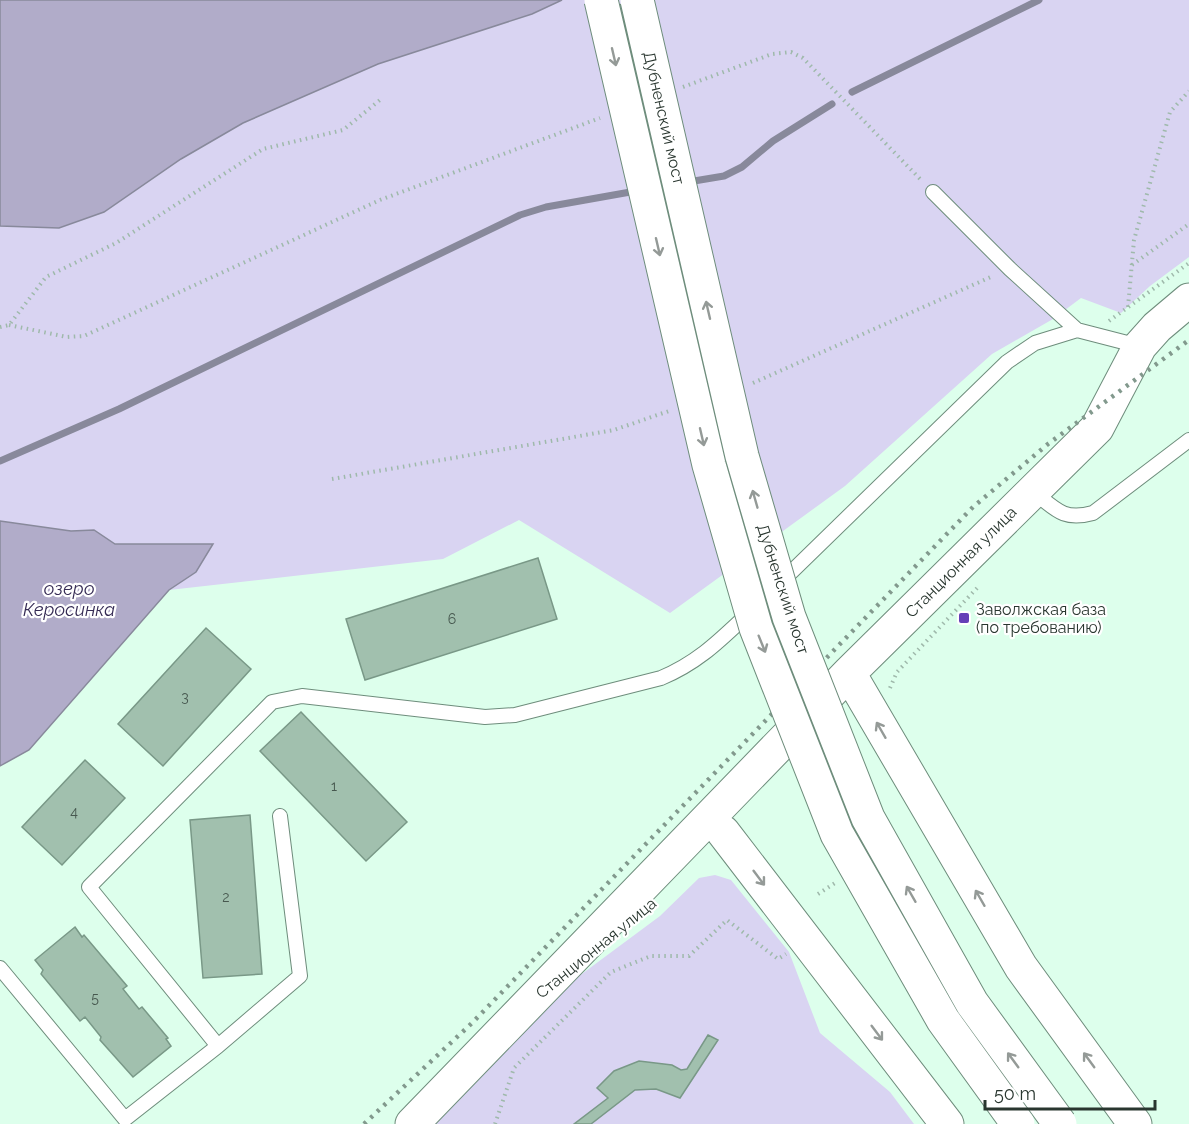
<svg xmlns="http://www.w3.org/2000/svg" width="1189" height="1124" viewBox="0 0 1189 1124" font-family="Raleway,sans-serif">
  <rect width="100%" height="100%" fill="#ddffec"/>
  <path fill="#d9d4f2" d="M562 0H1189V257L1150 286 1121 313 1081 298 1053 319 992 354 845 486 670 613 519 520 443 559 169 590 196 572 213 544H115L94 530 71 531 0 521V226L58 228 104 212 181 159 243 123 378 64 532 14Z
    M715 875 731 880 789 952 820 1033 890 1092 914 1124H432L567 985 660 916 699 878Z"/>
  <path fill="#b1acc9" stroke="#88899b" stroke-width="1.5" d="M0 0H562L532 14 378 64 243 123 181 159 104 212 59 228 0 226Z
    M0 521 71 531 94 530 115 544H213L196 572 169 590 29 750 0 766Z"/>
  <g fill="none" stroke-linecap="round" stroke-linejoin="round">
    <path stroke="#88899b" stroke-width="7" d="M852 92 1039 0
      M688 182 724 176 742 167 773 141 832 104
      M0 461 119 409 520 215 546 207 636 191"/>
  </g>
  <path fill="#a1c0ae" stroke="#799887" stroke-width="1.5" d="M538 558 557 619 365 680 346 619Z
    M206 628 251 669 163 766 118 724Z
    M301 712 407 822 366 861 260 751Z
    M85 760 125 798 62 865 22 827Z
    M250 815 262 974 203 978 190 820Z
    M75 927 82 937 84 935 127 986 123 989 139 1009 142 1007 168 1038 166 1039 171 1046 133 1077 100 1040 101 1037 85 1017 80 1021 41 974 43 970 35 960Z
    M708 1035 718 1040 680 1098 656 1089 635 1090 591 1124H574L608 1098 597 1088 614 1071 639 1061 672 1065 681 1070 687 1069Z"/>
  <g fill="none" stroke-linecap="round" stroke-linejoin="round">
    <defs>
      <path id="service" d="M933 192 1010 269 1077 330
        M1034 492C1056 510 1064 521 1093 513L1189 440
        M781 582 1007 362 1035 343 1077 330 1139 346
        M0 968 125 1119 218 1046 89 887 272 702 302 696 485 717 515 715 661 678C699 662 720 640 750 612
        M218 1046 300 976 280 816"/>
      <path id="secondary" d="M849 673 1021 967 1135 1124
        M723 832 947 1124
        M412 1124 849 673 1097 428 1140 346 1157 327 1189 300"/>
    </defs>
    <use href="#service" stroke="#6e8d7c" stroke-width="16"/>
    <use href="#secondary" stroke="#6e8d7c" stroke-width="35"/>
    <path stroke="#9fb9ab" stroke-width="4" stroke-dasharray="1.5 4.5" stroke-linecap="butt" d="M683 87 772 54 791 52 803 58 922 181
      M1132 265 1189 224
      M1128 307 1134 240 1170 112 1189 91
      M1109 321 1189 263
      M9 325 67 337 84 336 380 200 600 118
      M0 327 9 325 46 277 116 243 263 149 343 130 380 100
      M753 383 993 276
      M332 479 614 430 669 411
      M890 688 897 672 979 586
      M818 894 835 883
      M495 1124 514 1068 611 972 651 956H689L727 920 778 959 786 954"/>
    <use href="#service" stroke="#fff" stroke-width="14"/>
    <use href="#secondary" stroke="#fff" stroke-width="33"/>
    <path stroke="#82998d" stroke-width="4.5" stroke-dasharray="3 6" stroke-linecap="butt" d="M364 1124 472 1023 973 507 1048 444 1189 340"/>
    <defs>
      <path id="primary-bridge" d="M601 0 709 465 756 628 837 834 943 1020 1018 1124
        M637 0 742 456 789 617 868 818 972 1003 1060 1124"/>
    </defs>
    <use href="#primary-bridge" stroke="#6e8d7c" stroke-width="35" stroke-linecap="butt"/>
    <use href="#primary-bridge" stroke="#fff" stroke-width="33"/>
  </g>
  <defs><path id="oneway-shaft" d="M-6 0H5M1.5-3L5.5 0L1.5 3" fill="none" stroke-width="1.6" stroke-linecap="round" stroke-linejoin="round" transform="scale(1.5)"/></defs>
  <g stroke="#949a97">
    <use href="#oneway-shaft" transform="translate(614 57) rotate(77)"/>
    <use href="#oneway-shaft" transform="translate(658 247) rotate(77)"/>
    <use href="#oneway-shaft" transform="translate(708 310) rotate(-103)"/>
    <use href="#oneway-shaft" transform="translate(702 437) rotate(77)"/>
    <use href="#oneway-shaft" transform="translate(755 499) rotate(-106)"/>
    <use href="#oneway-shaft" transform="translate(762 644) rotate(68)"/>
    <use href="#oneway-shaft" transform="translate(881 730) rotate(-120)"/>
    <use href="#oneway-shaft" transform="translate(759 878) rotate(53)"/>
    <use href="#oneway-shaft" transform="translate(911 894) rotate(-120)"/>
    <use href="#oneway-shaft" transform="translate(980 898) rotate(-120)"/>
    <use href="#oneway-shaft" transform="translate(877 1033) rotate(53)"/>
    <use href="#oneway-shaft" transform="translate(1013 1060) rotate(-126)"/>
    <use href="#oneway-shaft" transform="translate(1089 1060) rotate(-126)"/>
  </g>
  <rect fill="#653fb7" stroke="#fff" stroke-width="2" x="958" y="612" width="12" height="12" rx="3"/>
  <g text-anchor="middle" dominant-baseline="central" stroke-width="4.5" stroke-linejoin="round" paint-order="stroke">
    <g font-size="14" fill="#47584f">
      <text x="452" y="619">6</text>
      <text x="185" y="697">3</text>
      <text x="334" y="786">1</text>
      <text x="74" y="812">4</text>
      <text x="226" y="897">2</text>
      <text x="95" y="998">5</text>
    </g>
    <g font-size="16" fill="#29362f" stroke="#fff">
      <text transform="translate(664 118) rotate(77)">Дубненский мост</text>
      <text transform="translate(961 562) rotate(-45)">Станционная улица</text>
      <text transform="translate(783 589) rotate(72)">Дубненский мост</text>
      <text transform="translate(596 948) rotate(-39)">Станционная улица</text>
    </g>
    <g font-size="16" fill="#29362f" stroke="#fff" text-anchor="start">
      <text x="976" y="609">Заволжская база<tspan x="976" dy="18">(по требованию)</tspan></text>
    </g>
    <g font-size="18" font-style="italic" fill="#352b54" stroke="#fff">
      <text x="69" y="588">озеро<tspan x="69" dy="21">Керосинка</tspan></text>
    </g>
  </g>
  <path d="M985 1100v9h170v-9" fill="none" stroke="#29362f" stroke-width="3"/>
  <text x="994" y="1100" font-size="18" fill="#29362f" stroke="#ffffff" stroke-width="4.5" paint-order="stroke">50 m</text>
</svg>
